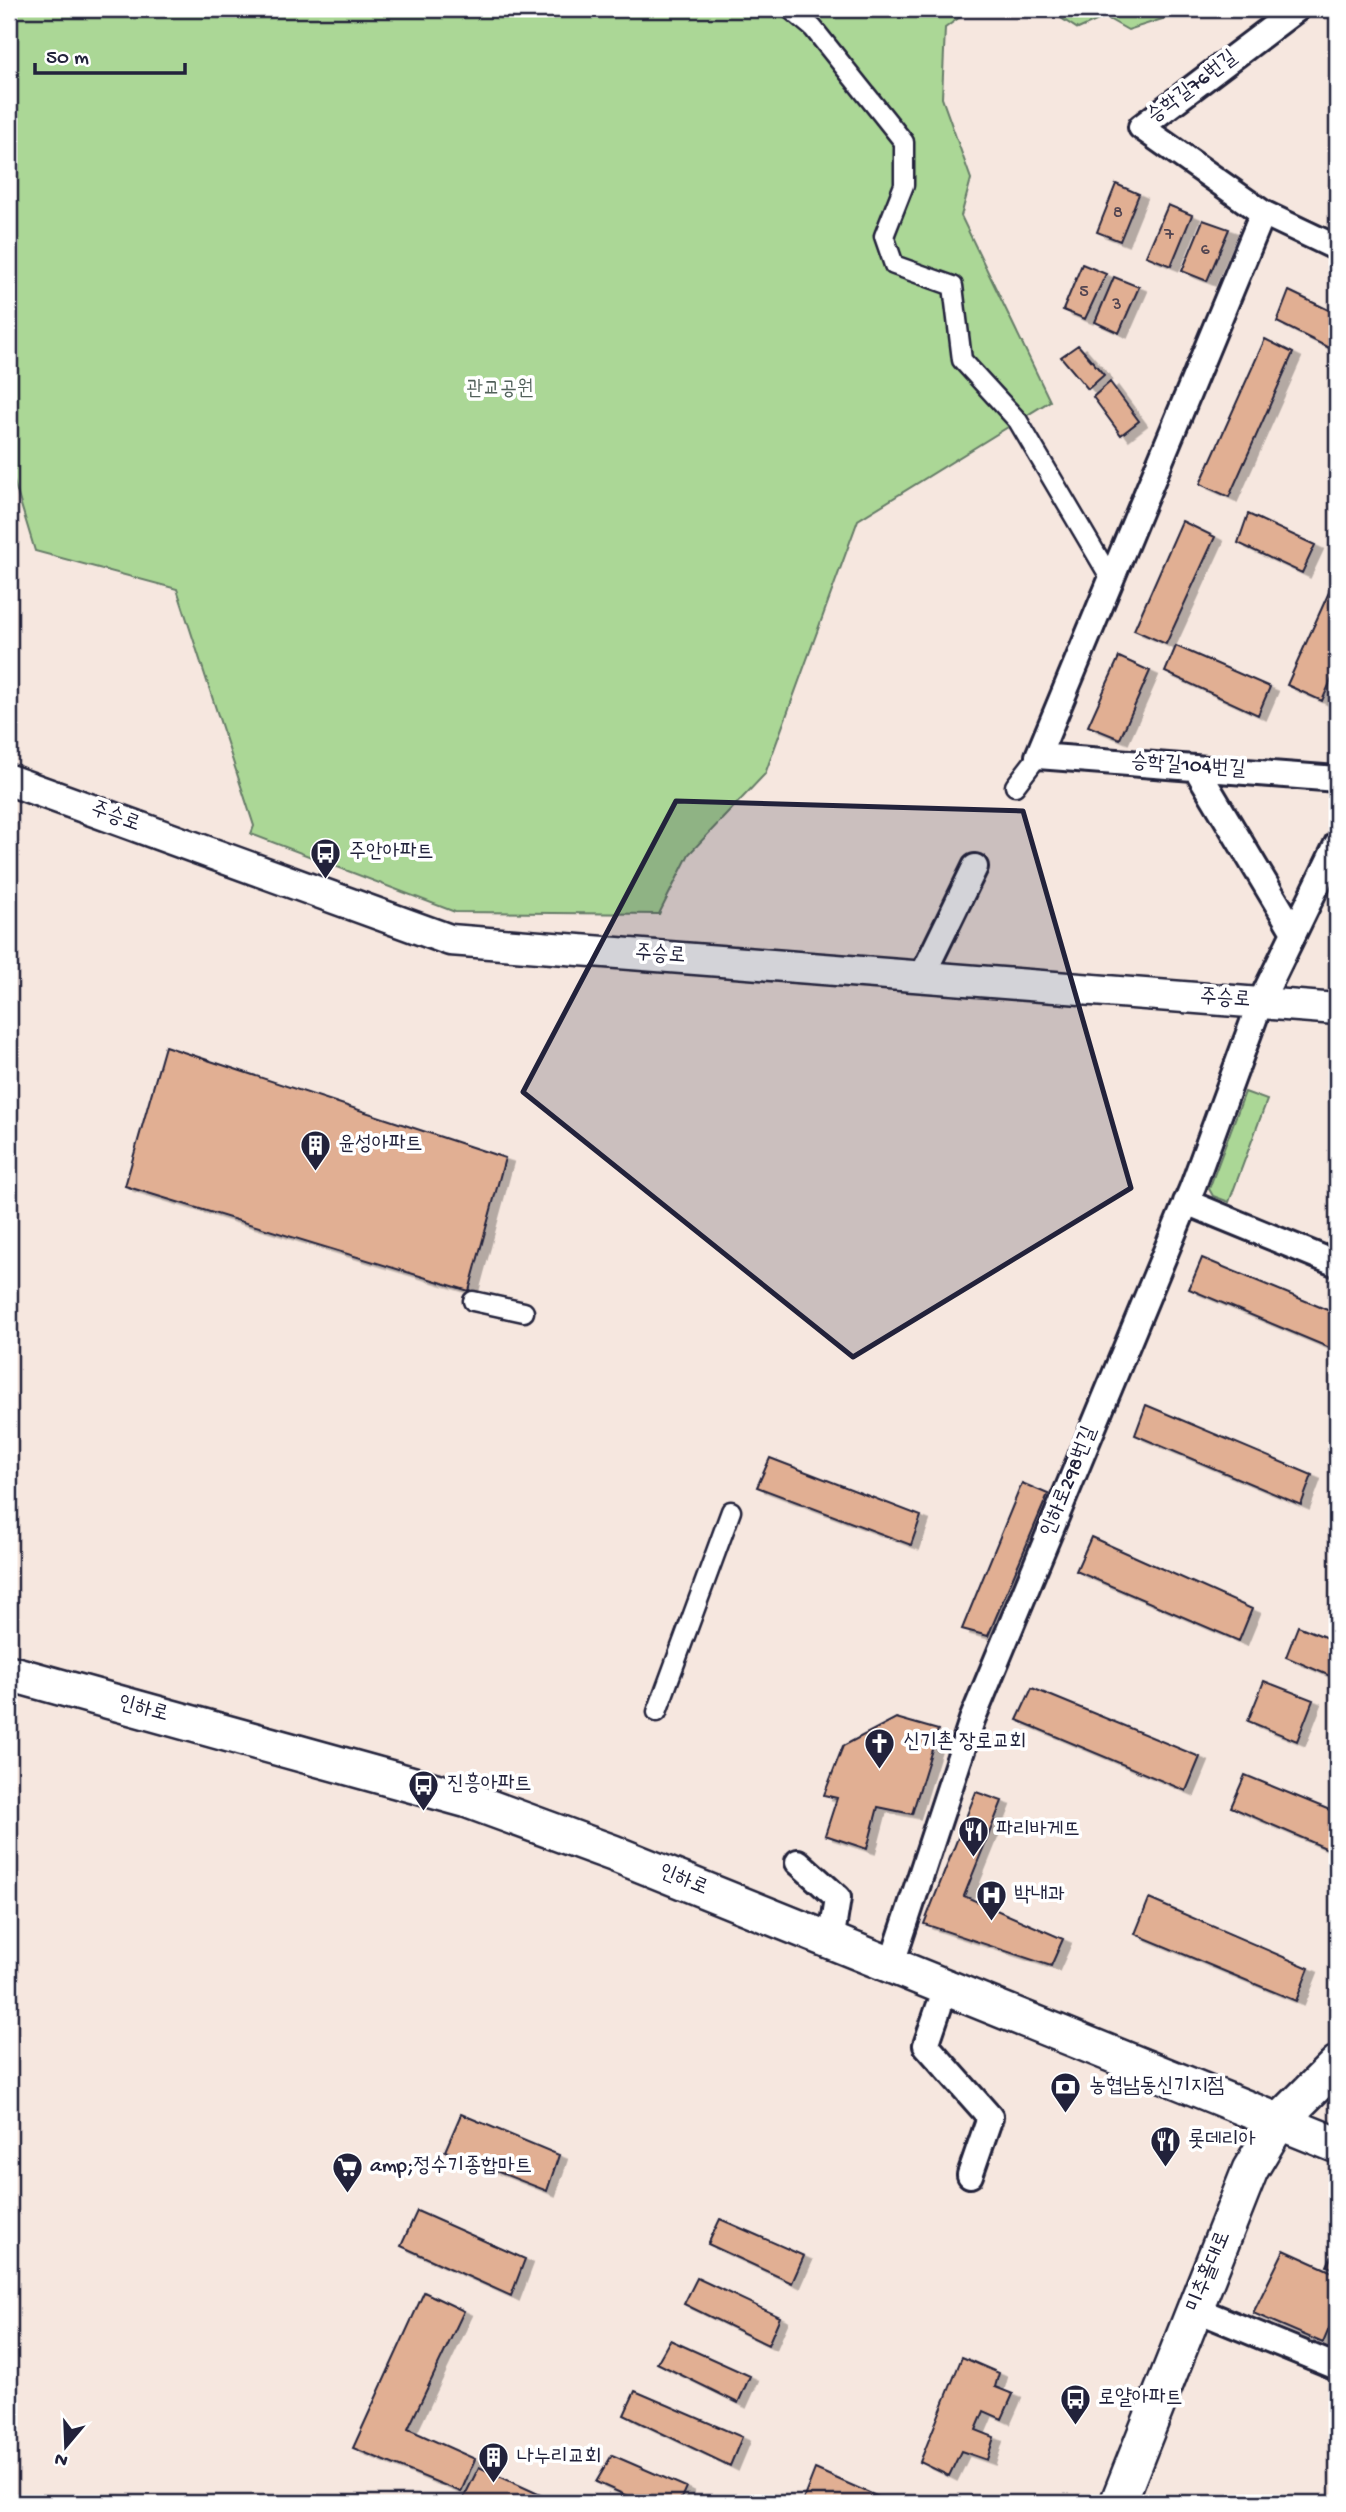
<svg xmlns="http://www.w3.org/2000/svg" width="1346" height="2512" viewBox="0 0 1346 2512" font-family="'Gochi Hand','Poor Story',sans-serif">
  <defs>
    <filter id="shadow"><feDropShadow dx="8" dy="4.5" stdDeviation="0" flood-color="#0004"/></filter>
  </defs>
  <rect width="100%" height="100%" fill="#f6e7df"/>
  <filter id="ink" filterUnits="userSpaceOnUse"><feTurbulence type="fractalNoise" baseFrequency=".0143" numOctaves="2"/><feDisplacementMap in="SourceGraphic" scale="14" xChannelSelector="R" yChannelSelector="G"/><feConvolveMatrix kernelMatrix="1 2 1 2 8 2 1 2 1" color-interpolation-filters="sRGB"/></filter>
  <g filter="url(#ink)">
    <path fill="#abd796" stroke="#667c68" stroke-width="2" d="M9 9H971L945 28 942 98 971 179 961 216 1050 401 858 520 765 774 689 854 659 914 455 912 251 834 254 826 177 589 35 551 9 465Z
      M1047 9H1194L1128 30 1105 17 1078 29Z
      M1245 1092 1267 1100 1229 1202 1213 1196 1209 1189Z"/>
    <path fill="#e1af93" stroke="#22223b" stroke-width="2" filter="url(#shadow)" d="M1116 184 1139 194 1120 241 1097 232Z
      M1168 205 1192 215 1171 266 1146 256Z
      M1203 220 1229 229 1207 281 1182 271Z
      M1082 264 1106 274 1085 319 1063 310Z
      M1114 277 1139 287 1119 333 1095 322Z
      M1289 291 1337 314V352L1277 322Z
      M1265 339 1293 353 1229 497 1200 484Z
      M1078 345 1104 375 1088 389 1061 357Z
      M1110 382 1139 421 1121 435 1093 397Z
      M1248 514 1315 545 1302 573 1238 543Z
      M1182 521 1215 537 1166 644 1134 630Z
      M1330 590 1337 594V667L1322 701 1287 685Z
      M1176 646 1270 687 1258 715 1165 672Z
      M1119 657 1150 671 1120 739 1088 726Z
      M165 1046 505 1158 469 1291 125 1186Z
      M1202 1258 1337 1314V1351L1189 1289Z
      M1146 1405 1312 1475 1301 1505 1135 1435Z
      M770 1458 921 1516 911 1545 757 1487Z
      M1022 1483 1048 1494 988 1636 962 1629Z
      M1091 1537 1252 1609 1239 1641 1076 1571Z
      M1298 1626 1337 1642V1679L1286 1657Z
      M1264 1681 1313 1700 1297 1741 1248 1721Z
      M1032 1688 1200 1757 1186 1791 1017 1720Z
      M896 1718 938 1730 912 1814 878 1807 867 1849 825 1835 837 1798 824 1795 843 1746Z
      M1245 1775 1337 1813V1853L1231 1807Z
      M976 1792 1002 1801 964 1896 1063 1939 1051 1966 924 1924Z
      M1149 1899 1309 1968 1296 2001 1135 1934Z
      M461 2114 559 2155 547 2191 445 2151Z
      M417 2211 525 2259 511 2296 401 2246Z
      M720 2219 804 2256 792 2283 708 2244Z
      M1337 2245V2270L1327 2266Z
      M1284 2250 1337 2274V2310L1323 2343 1253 2313Z
      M697 2278 780 2317 768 2345 684 2304Z
      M424 2292 464 2311 408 2429 475 2459 461 2492 353 2448Z
      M670 2340 750 2376 738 2403 657 2363Z
      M962 2357 999 2373 995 2387 1013 2394 1002 2419 984 2411 976 2430 994 2437 987 2460 961 2451 949 2476 920 2462Z
      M635 2391 742 2437 730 2466 624 2415Z
      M612 2455 686 2487 679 2503H643L596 2482Z
      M479 2467 558 2503H461Z
      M815 2469 892 2503H811L803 2500Z"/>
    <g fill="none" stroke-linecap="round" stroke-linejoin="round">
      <defs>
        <path id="pedestrian" d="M790 9 813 28 904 142V185L884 236 894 265 953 286 962 360 1018 421 1111 579
          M1015 786 1038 756
          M473 1301 524 1312
          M657 1712 731 1511"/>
        <path id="minor" d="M1263 213 1141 127 1297 9
          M1337 248 1263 213 1038 756 1337 779
          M1196 768 1294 932
          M922 976 975 867
          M1186 1202 1337 1264
          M798 1862 838 1898 831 1942
          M891 1966 972 1720 1193 1186 1260 1003 1337 844
          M939 2007 926 2045 990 2117 970 2175
          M1195 2309 1337 2367"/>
        <path id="tertiary" d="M9 780 450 940 1337 1009"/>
        <path id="secondary" d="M9 1673 468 1800 613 1853 1337 2145
          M1118 2503 1250 2170 1278 2123 1337 2064"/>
      </defs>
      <use href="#pedestrian" stroke="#22223b" stroke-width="23"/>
      <use href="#minor" stroke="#22223b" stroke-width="30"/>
      <use href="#tertiary" stroke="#22223b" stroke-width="35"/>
      <use href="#secondary" stroke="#22223b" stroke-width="40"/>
      <use href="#pedestrian" stroke="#fff" stroke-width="18"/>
      <use href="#minor" stroke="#fff" stroke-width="24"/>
      <use href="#tertiary" stroke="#fff" stroke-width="30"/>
      <use href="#secondary" stroke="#fff" stroke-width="35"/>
    </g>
  </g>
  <path fill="#22223b" fill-opacity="0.2" stroke="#22223b" stroke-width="5" stroke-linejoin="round" d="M676 801 1023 811 1131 1188 853 1357 523 1092Z"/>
  <defs>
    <symbol id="bus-pin" viewBox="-11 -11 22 30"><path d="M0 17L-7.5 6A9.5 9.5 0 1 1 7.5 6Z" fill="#22223b" stroke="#fff"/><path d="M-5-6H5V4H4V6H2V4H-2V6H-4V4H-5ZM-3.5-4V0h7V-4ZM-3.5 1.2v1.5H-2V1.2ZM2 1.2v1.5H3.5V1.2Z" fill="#fff"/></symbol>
    <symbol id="building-pin" viewBox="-11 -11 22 30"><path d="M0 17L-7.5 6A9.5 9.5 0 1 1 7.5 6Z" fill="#22223b" stroke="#fff"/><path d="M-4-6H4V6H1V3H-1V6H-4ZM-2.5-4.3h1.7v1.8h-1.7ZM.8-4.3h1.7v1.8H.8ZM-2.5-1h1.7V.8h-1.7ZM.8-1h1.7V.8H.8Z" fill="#fff"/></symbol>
    <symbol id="church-pin" viewBox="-11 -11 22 30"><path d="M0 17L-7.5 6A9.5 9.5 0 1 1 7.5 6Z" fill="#22223b" stroke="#fff"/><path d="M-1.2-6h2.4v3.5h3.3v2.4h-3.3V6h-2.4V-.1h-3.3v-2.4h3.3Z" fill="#fff"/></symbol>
    <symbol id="restaurant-pin" viewBox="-11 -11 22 30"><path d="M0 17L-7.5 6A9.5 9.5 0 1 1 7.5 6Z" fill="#22223b" stroke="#fff"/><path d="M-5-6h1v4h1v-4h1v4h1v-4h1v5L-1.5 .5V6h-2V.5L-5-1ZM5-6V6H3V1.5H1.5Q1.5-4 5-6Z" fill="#fff"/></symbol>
    <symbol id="hospital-pin" viewBox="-11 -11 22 30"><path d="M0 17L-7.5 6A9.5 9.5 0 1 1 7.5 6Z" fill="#22223b" stroke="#fff"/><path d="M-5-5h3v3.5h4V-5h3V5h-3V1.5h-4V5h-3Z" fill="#fff"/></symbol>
    <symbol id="bank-pin" viewBox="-11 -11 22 30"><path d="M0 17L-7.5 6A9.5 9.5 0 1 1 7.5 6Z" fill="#22223b" stroke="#fff"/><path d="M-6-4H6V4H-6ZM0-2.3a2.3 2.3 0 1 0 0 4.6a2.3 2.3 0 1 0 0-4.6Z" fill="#fff"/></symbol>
    <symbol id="supermarket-pin" viewBox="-11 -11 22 30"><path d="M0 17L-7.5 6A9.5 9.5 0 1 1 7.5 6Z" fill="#22223b" stroke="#fff"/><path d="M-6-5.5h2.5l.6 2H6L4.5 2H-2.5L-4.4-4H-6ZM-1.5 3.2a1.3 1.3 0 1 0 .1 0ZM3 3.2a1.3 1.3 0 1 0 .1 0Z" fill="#fff"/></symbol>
  </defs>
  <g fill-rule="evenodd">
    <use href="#bus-pin" x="308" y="836" width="35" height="47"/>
    <use href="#building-pin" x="298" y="1128" width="35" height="47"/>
    <use href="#church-pin" x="862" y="1726" width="35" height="47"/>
    <use href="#bus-pin" x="406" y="1768" width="35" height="47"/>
    <use href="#restaurant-pin" x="956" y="1814" width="35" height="47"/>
    <use href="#hospital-pin" x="974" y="1878" width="35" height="47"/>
    <use href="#bank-pin" x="1048" y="2070" width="35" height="47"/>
    <use href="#restaurant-pin" x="1148" y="2124" width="35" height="47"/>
    <use href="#supermarket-pin" x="330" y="2150" width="35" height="47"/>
    <use href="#bus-pin" x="1058" y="2382" width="35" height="47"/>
    <use href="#building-pin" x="476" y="2440" width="35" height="47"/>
  </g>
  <g text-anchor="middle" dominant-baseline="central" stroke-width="7" stroke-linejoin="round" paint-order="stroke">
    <g font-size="18" fill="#524551">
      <text x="1118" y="213">8</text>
      <text x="1169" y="235">7</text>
      <text x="1205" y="250">6</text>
      <text x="1084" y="292">5</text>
      <text x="1117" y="305">3</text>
    </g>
    <g font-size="21" fill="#22223b" stroke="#fff">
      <text transform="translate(1193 88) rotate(-37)">승학길76번길</text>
      <text transform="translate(1188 767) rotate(4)">승학길104번길</text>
      <text transform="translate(115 818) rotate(20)">주승로</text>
      <text transform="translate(660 956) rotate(4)">주승로</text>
      <text transform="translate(1225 1000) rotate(4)">주승로</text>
      <text transform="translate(1070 1482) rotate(-68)">인하로298번길</text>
      <text transform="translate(143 1710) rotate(15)">인하로</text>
      <text transform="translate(683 1881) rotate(22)">인하로</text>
      <text transform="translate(1210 2272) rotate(-68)">미추홀대로</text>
    </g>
    <g font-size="21" fill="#52615b" stroke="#fff">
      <text x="500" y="390">관교공원</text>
    </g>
    <g font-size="21" fill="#22223b" stroke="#fff" text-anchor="start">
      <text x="349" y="853">주안아파트</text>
      <text x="338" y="1145">윤성아파트</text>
      <text x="903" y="1743">신기촌 장로교회</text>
      <text x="447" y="1785">진흥아파트</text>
      <text x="996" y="1831">파리바게뜨</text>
      <text x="1014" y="1896">박내과</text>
      <text x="1089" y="2087">농협남동신기지점</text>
      <text x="1188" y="2141">롯데리아</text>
      <text x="370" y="2167">amp;정수기종합마트</text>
      <text x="1098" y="2399">로얄아파트</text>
      <text x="517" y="2458">나누리교회</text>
    </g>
  </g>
  <rect width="1346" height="2512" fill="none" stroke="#fff" stroke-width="35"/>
  <rect x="18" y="18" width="1311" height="2477" fill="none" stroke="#22223b" stroke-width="2.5" filter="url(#ink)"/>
  <g transform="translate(66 2446) rotate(199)" stroke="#ffffff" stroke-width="5" paint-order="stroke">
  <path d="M0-5L12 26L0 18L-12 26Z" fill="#22223b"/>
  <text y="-10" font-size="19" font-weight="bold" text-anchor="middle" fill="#22223b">N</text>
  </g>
  <path d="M35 63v10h150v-10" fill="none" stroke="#22223b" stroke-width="3.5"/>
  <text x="46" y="63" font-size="21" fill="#22223b" stroke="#ffffff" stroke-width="5" paint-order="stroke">50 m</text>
</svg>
